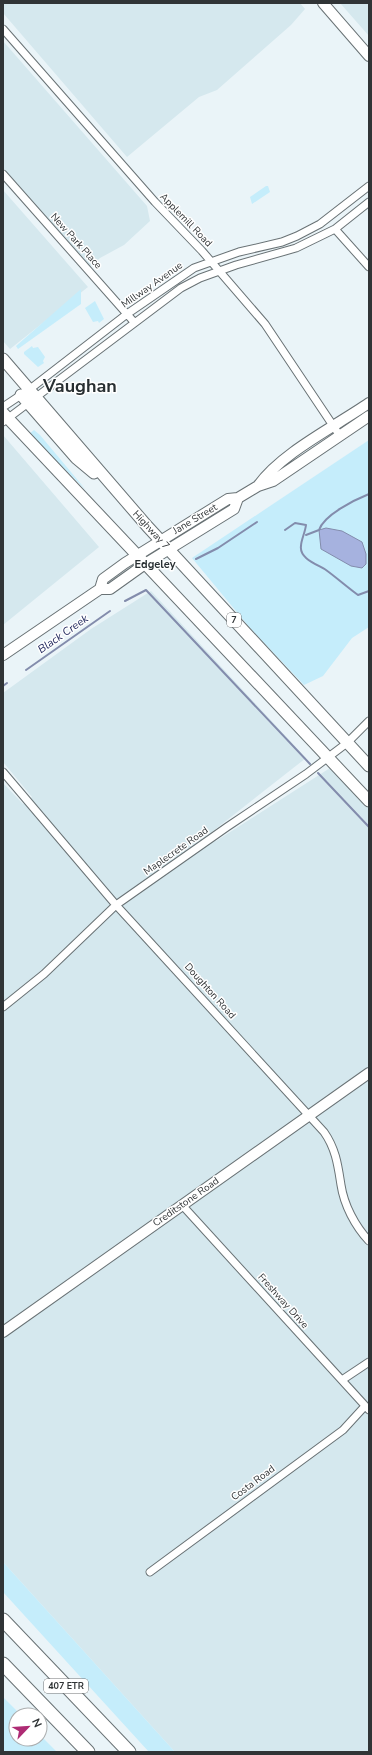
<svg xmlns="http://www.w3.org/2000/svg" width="372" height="1755" viewBox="0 0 372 1755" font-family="'Nunito Sans',sans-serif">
  <rect width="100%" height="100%" fill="#eaf4f8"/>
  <path fill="#d5e8ee" d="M3 3H300L305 9 291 25 217 90 199 97 127 157 3 13Z
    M340 3H369V36Z
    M3 41 147 206 150 221 124 245 100 258 90 267 3 168Z
    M3 190 88 287 10 349 3 341Z
    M3 435 99 547 3 625Z
    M151 591 306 758 208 835 216 841 330 768 369 808V1752H175L3 1562V783L23 804 32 797 3 762V693L91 629Z"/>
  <path fill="#c5edfb" d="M266 186H268L270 192 252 204 250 197Z
    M81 289V304L18 349 16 346Z
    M95 301 104 319 99 323 98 321 93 322 85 308Z
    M32 346 33 348 38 347 45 357 43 361 44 363 38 367 24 354V352Z
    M34 430 40 435 86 490 29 434Z
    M369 440V627L352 638 323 676 304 685 250 628 192 558Z
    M3 1562 175 1752H149L3 1592Z
    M3 1697 21 1715H16V1739H40V1735L57 1752H3Z"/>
  <path fill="#a6b2df" stroke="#838cac" d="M326 528 342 531 362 542 366 554V564L362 568 351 566 321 549 319 530Z"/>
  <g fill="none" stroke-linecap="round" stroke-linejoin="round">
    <path stroke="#838cac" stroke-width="2" d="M285 530 295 523 306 525C305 533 301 540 301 546 299 559 319 565 326 570 337 578 347 587 358 595L369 591
      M306 535 319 530C324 515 354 500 369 494
      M196 559 218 548 257 522
      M125 601 146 590 310 764
      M26 670 110 611
      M3 686 7 683
      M318 773 369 827"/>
    <defs>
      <path id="street" d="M3 29 155 202 202 251 265 324 340 436
        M3 174 134 322
        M335 229 369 267
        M3 407 30 389 127 314 194 268 239 252 282 242 297 236 320 224 369 186
        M3 422 181 288 200 278 236 265 296 248 335 229 369 202
        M3 772 116 905 324 1132C336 1149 338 1166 341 1185 344 1205 355 1226 369 1241
        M3 1007 44 974 116 905 227 827 306 774 347 743 369 721
        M182 1205 369 1410
        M342 1380 369 1362
        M150 1572 343 1430 365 1406"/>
      <path id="secondary" d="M323 3 369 56
        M258 486C281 453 336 426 369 403
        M100 589 103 579 125 563 228 499 238 498 258 486 273 481 369 416
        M3 655 94 593 100 589H110L145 564 234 509 238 498
        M3 1332 369 1073"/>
      <path id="primary" d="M3 359 147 526 369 766
        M21 395 76 458 94 473
        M3 413 369 801"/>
      <path id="highway" d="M3 1620 129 1752
        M3 1664 88 1752"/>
    </defs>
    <use href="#street" stroke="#697275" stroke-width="9"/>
    <use href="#secondary" stroke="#697275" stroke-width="12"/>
    <use href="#primary" stroke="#697275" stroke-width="13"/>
    <use href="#highway" stroke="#697275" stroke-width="15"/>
    <use href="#street" stroke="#fff" stroke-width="7"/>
    <use href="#secondary" stroke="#fff" stroke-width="10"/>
    <use href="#primary" stroke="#fff" stroke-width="11"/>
    <use href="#highway" stroke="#fff" stroke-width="13"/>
  </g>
  <g text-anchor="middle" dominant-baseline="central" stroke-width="3" stroke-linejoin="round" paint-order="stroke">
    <g fill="#fff" stroke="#6e7172" stroke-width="1">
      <rect x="227" y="613" width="14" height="14" rx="3"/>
      <rect x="44" y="1679" width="44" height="14" rx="3"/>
    </g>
    <g font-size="9" font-weight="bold" fill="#303436">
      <text x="234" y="620">7</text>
      <text x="66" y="1686">407 ETR</text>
    </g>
    <g font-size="10" fill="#303436" stroke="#fff">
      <text transform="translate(186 220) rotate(46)">Applemill Road</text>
      <text transform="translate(76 241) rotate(48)">New Park Place</text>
      <text transform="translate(152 285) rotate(-35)">Millway Avenue</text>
      <text transform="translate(195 519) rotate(-31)">Jane Street</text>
      <text transform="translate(151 530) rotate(47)">Highway 7</text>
      <text transform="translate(176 851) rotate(-35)">Maplecrete Road</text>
      <text transform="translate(210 991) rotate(48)">Doughton Road</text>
      <text transform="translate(186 1202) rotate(-35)">Creditstone Road</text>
      <text transform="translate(283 1301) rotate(48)">Freshway Drive</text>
      <text transform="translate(253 1483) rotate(-37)">Costa Road</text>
    </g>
    <g font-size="11" font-weight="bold" fill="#282f32" stroke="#fff">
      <text x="155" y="564">Edgeley</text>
    </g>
    <g font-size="11" font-style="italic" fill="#1d245a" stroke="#fff">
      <text transform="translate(63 634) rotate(-35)">Black Creek</text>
    </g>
    <g font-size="18" font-weight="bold" fill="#282f32" stroke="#fff">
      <text x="80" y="386">Vaughan</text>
    </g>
  </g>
  <rect width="372" height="1755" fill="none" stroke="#303436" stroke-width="8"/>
  <g transform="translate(28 1727) rotate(65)"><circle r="19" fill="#ffffff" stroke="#acaeaf"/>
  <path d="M0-3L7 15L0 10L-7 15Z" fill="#ae2b74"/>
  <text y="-6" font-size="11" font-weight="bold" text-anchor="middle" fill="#303436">N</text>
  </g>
</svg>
